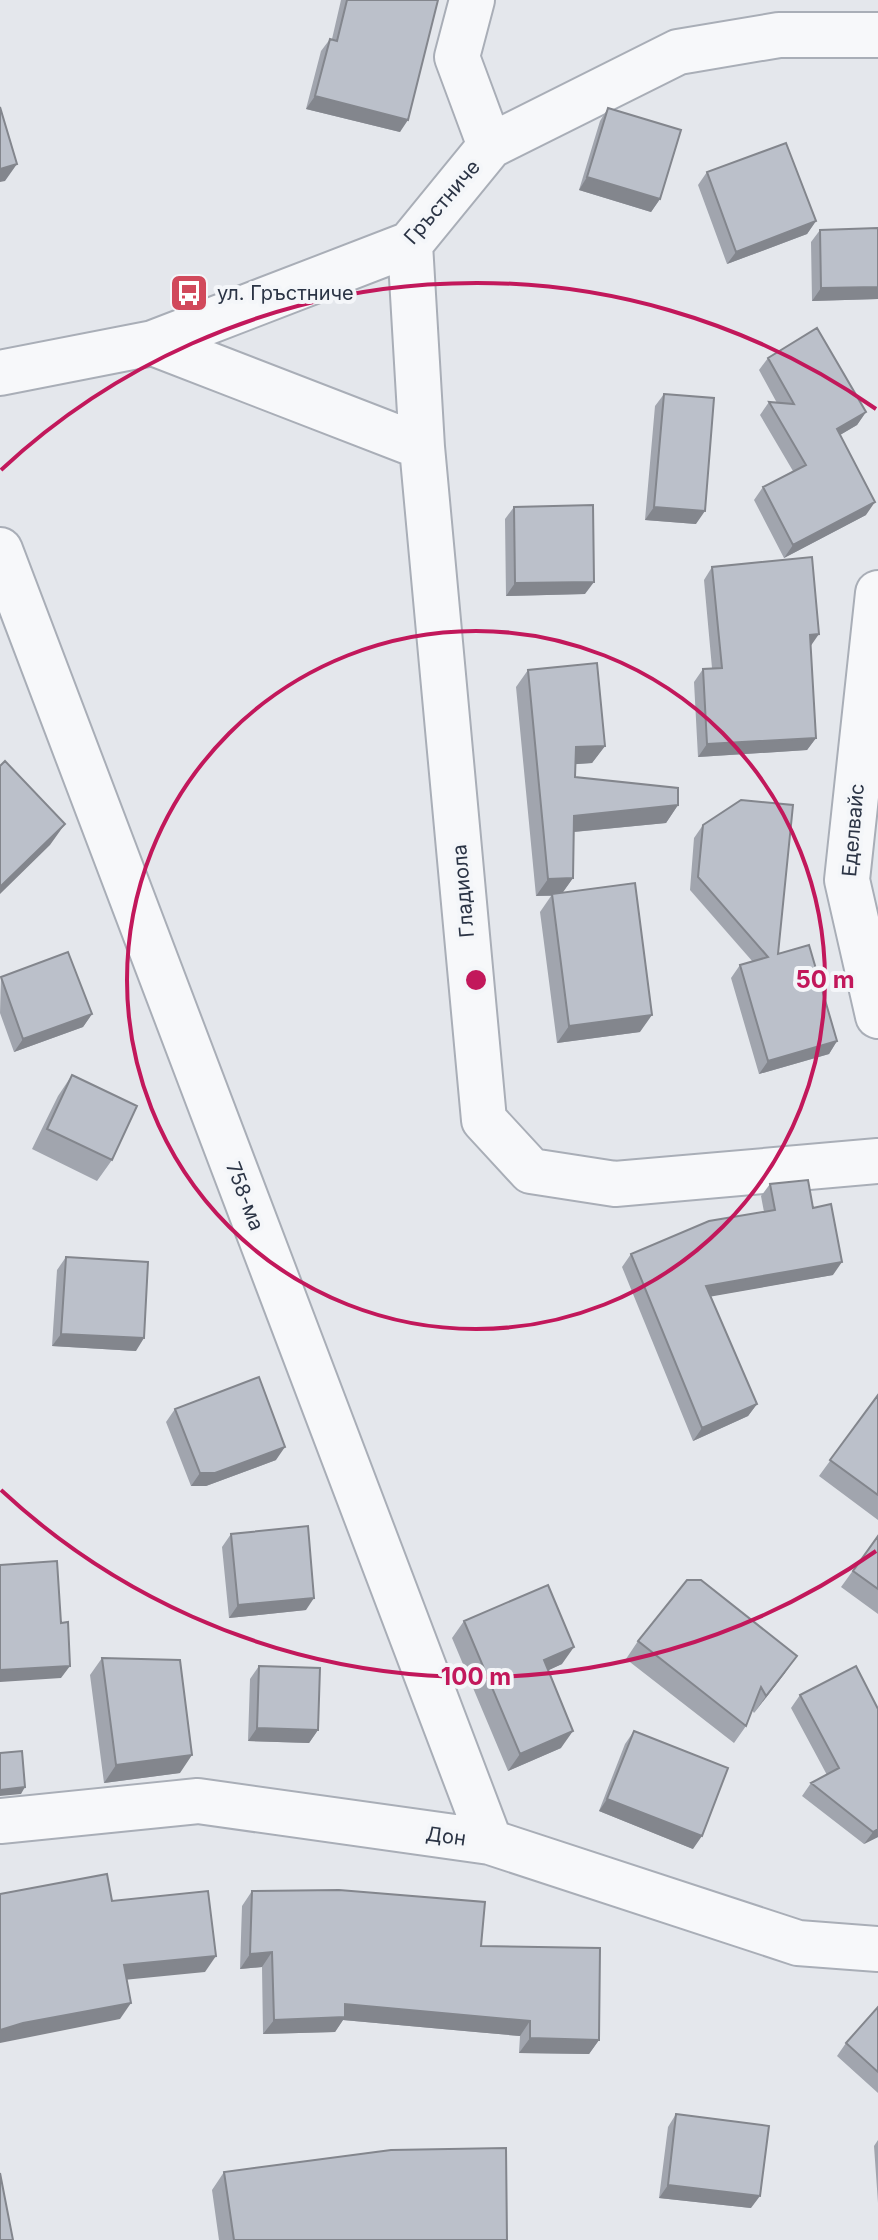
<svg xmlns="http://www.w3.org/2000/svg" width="878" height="2240" viewBox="0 0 878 2240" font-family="Inter,sans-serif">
  <rect width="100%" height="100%" fill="#e4e7ec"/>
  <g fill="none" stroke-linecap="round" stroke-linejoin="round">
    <defs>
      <path id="minor" d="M472 0 457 57 490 146
        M410 244 422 447 484 1120 531 1171 615 1184 878 1161
        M153 343 422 447
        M0 373 153 343 410 244 490 146 678 52 779 35H878
        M0 550 490 1842
        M878 593 847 880 878 1016
        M0 1821 198 1801 490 1842 798 1943 878 1949"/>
    </defs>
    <use href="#minor" stroke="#a9aeb7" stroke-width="48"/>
    <use href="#minor" stroke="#f7f8fa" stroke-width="44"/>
  </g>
  <path fill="#a1a5ae" d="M341 0H438L400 132 306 109 321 51 330 39H332Z
    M608 108 660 199 651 212 579 190 600 121Z
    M707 172 816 221 807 234 727 264 698 185Z
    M878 228V299L812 301 811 242 820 230Z
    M768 358 866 412 857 425 840 435 866 515 784 558 754 500 763 487 793 471 760 415 769 402 777 403 759 370Z
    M664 394 696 524 645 520 655 406Z
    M514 507 585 594 506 596 505 519Z
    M712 567 810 646 816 738 807 750 698 757 694 682 703 669 712 668 704 580Z
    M528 670 605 746 592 763 575 764V777L678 805 666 823 574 832 573 878 562 893 640 1032 557 1043 540 912 551 896H536L516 687Z
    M703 825 778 954 837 1041 829 1054 759 1074 731 978 740 965 753 962 690 890 694 838Z
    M1 977 92 1014 83 1027 14 1052 0 1013Z
    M72 1075 112 1160 97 1181 32 1149 58 1096Z
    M770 1184 813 1208 833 1275 710 1296 757 1404 748 1416 693 1441 622 1267 631 1254 764 1212 761 1196Z
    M66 1257 136 1351 52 1346 57 1270Z
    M878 1395V1520L819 1476Z
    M175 1409 276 1460 206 1486H191L166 1422Z
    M231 1534 306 1610 229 1618 222 1547Z
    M878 1536V1614L841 1587Z
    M464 1621 562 1664 548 1670 561 1748 508 1771 452 1638Z
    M638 1641 785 1673 754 1713 752 1710 746 1726 734 1743 626 1659Z
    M102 1658 180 1773 104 1783 90 1675Z
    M259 1666 318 1730 309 1743 248 1741 250 1679Z
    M800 1695 878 1837 864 1844 802 1796 811 1783 827 1775 791 1708Z
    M634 1731 693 1849 599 1811 625 1744Z
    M252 1891 481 1946 599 2040 589 2054 519 2053 520 2036 343 2020 335 2032 263 2034 262 1967 240 1969 242 1906Z
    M878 2007V2093L837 2056 846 2043Z
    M676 2114 751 2208 659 2198 668 2127Z
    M878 2140V2203L874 2146Z
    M224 2172 507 2240H219L212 2190Z"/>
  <path fill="#83868d" d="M315 96 408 120 400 132 306 109Z
    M17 164 5 181 0 182V169Z
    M587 177 660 199 651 212 579 190Z
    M816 221 807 234 727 264 736 252Z
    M878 287V299L812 301 821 288Z
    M866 412 857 425 828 442 837 429Z
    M875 502 866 515 784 558 793 545Z
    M654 507 705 511 696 524 645 520Z
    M594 582 585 594 506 596 515 583Z
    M819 634 810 647V635Z
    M816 738 807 750 698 757 707 744Z
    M605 746 592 763 564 765 576 747Z
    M678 805 666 823 562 833 574 816Z
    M65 824 50 845 0 894V887Z
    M573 878 561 895 536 896 548 879Z
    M92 1014 83 1027 14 1052 23 1039Z
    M652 1015 640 1032 557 1043 569 1026Z
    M837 1041 829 1054 759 1074 768 1061Z
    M842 1262 833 1275 697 1299 706 1286Z
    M61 1334 144 1338 136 1351 52 1346Z
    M757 1404 748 1416 693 1441 702 1428Z
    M285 1447 276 1460 206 1486H191L200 1473Z
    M314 1598 306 1610 229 1618 238 1605Z
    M574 1647 562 1664 532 1678 544 1660Z
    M797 1656 785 1673 754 1713 766 1696Z
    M70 1666 61 1678 0 1682V1670Z
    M257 1728 318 1730 309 1743 248 1741Z
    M573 1731 561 1748 508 1771 520 1754Z
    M192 1755 180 1773 104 1783 116 1765Z
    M25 1787 21 1794 0 1796V1790Z
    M607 1799 702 1836 693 1849 599 1811Z
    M878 1829V1837L864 1844 873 1832Z
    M272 1952 262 1967 240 1969 250 1954Z
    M216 1956 205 1972 113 1981 124 1965Z
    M131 2003 120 2019 0 2043V2030L23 2023Z
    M345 2004 530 2021 520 2036 343 2020 335 2032 263 2034 274 2020Z
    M530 2038 599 2040 589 2054 519 2053Z
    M668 2185 760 2196 751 2208 659 2198Z"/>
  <path fill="#bbc0ca" stroke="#83868d" stroke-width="2" d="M347 0H438L408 120 315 96 330 39 337 41Z
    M0 107 17 164 0 169Z
    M608 108 681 130 660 199 587 177Z
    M786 143 816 221 736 252 707 172Z
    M878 228V287L821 288 820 230Z
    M817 328 866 412 837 429 875 502 793 545 763 487 806 465 769 402 794 404 768 358Z
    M664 394 714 398 705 511 654 507Z
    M593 505 594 582 515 583 514 507Z
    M812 557 819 634 810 635 816 738 707 744 703 669 722 668 712 567Z
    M597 663 605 746 576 747 575 777 678 788V805L574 816 573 878 548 879 528 670Z
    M5 761 65 824 0 887V766Z
    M741 800 793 805 778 954 809 945 837 1041 768 1061 740 965 768 957 698 877 703 825Z
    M635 883 652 1015 569 1026 552 894Z
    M68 952 92 1014 23 1039 1 977Z
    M72 1075 137 1106 112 1160 47 1129Z
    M808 1180 813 1208 831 1204 842 1262 706 1286 757 1404 702 1428 631 1254 709 1221 775 1210 770 1184Z
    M66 1257 148 1262 144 1338 61 1334Z
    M259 1377 285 1447 215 1473H200L175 1409Z
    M878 1395V1495L830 1460Z
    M308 1526 314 1598 238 1605 231 1534Z
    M878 1536V1589L853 1571Z
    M57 1561 61 1623 68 1622 70 1666 0 1670V1565Z
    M687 1580H701L797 1656 766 1696 761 1687 746 1726 638 1641Z
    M548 1585 574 1647 544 1660 573 1731 520 1754 464 1621Z
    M102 1658 180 1660 192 1755 116 1765Z
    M259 1666 320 1668 318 1730 257 1728Z
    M856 1666 878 1709V1829L873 1832 811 1783 839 1768 800 1695Z
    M634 1731 728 1768 702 1836 607 1799Z
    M22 1751 25 1787 0 1790V1753Z
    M107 1874 112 1901 208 1891 216 1956 124 1965 131 2003 23 2023 0 2030V1894Z
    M339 1890 485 1902 481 1946 600 1948 599 2040 530 2038V2021L345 2004V2017L274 2020 272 1952 250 1954 252 1891Z
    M878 2007V2072L846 2043Z
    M676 2114 769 2126 760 2196 668 2185Z
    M506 2148 507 2240H234L224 2172 391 2150Z
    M0 2173 13 2240H0Z"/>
  <g fill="none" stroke="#c2185b" stroke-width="4">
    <circle cx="476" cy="980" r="349"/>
    <path d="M876 1551A697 697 0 0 1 1 1490M1 470A697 697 0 0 1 876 409"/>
  </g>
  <defs>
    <symbol id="bus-square" viewBox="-11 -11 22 22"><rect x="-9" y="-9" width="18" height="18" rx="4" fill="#d1495b" stroke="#f4f6f9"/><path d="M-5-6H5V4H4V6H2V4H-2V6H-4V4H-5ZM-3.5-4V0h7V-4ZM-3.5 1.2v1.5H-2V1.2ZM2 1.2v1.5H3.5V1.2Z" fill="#fff"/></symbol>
  </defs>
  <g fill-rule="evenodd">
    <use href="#bus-square" x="167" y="271" width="44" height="44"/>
  </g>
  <g text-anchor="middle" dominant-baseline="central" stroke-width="8" stroke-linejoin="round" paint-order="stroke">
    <g font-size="20" fill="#2b3445" stroke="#f4f6f9">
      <text transform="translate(442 202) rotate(-49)">Гръстниче</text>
      <text transform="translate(853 830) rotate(-85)">Еделвайс</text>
      <text transform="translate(463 891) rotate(-95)">Гладиола</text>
      <text transform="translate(245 1196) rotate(69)">758-ма</text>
      <text transform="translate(446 1836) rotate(8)">Дон</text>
    </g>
    <g font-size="20" fill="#2b3445" stroke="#f4f6f9" text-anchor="start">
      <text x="217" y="293">ул. Гръстниче</text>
    </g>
  </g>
  <circle cx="476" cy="980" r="12" fill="#c2185b" stroke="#f4f6f9" stroke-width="4"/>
  <g font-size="24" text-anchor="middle" font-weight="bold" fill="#c2185b" stroke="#f4f6f9" stroke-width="8" stroke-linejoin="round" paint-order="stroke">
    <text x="825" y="988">50 m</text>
    <text x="476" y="1685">100 m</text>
  </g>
</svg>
